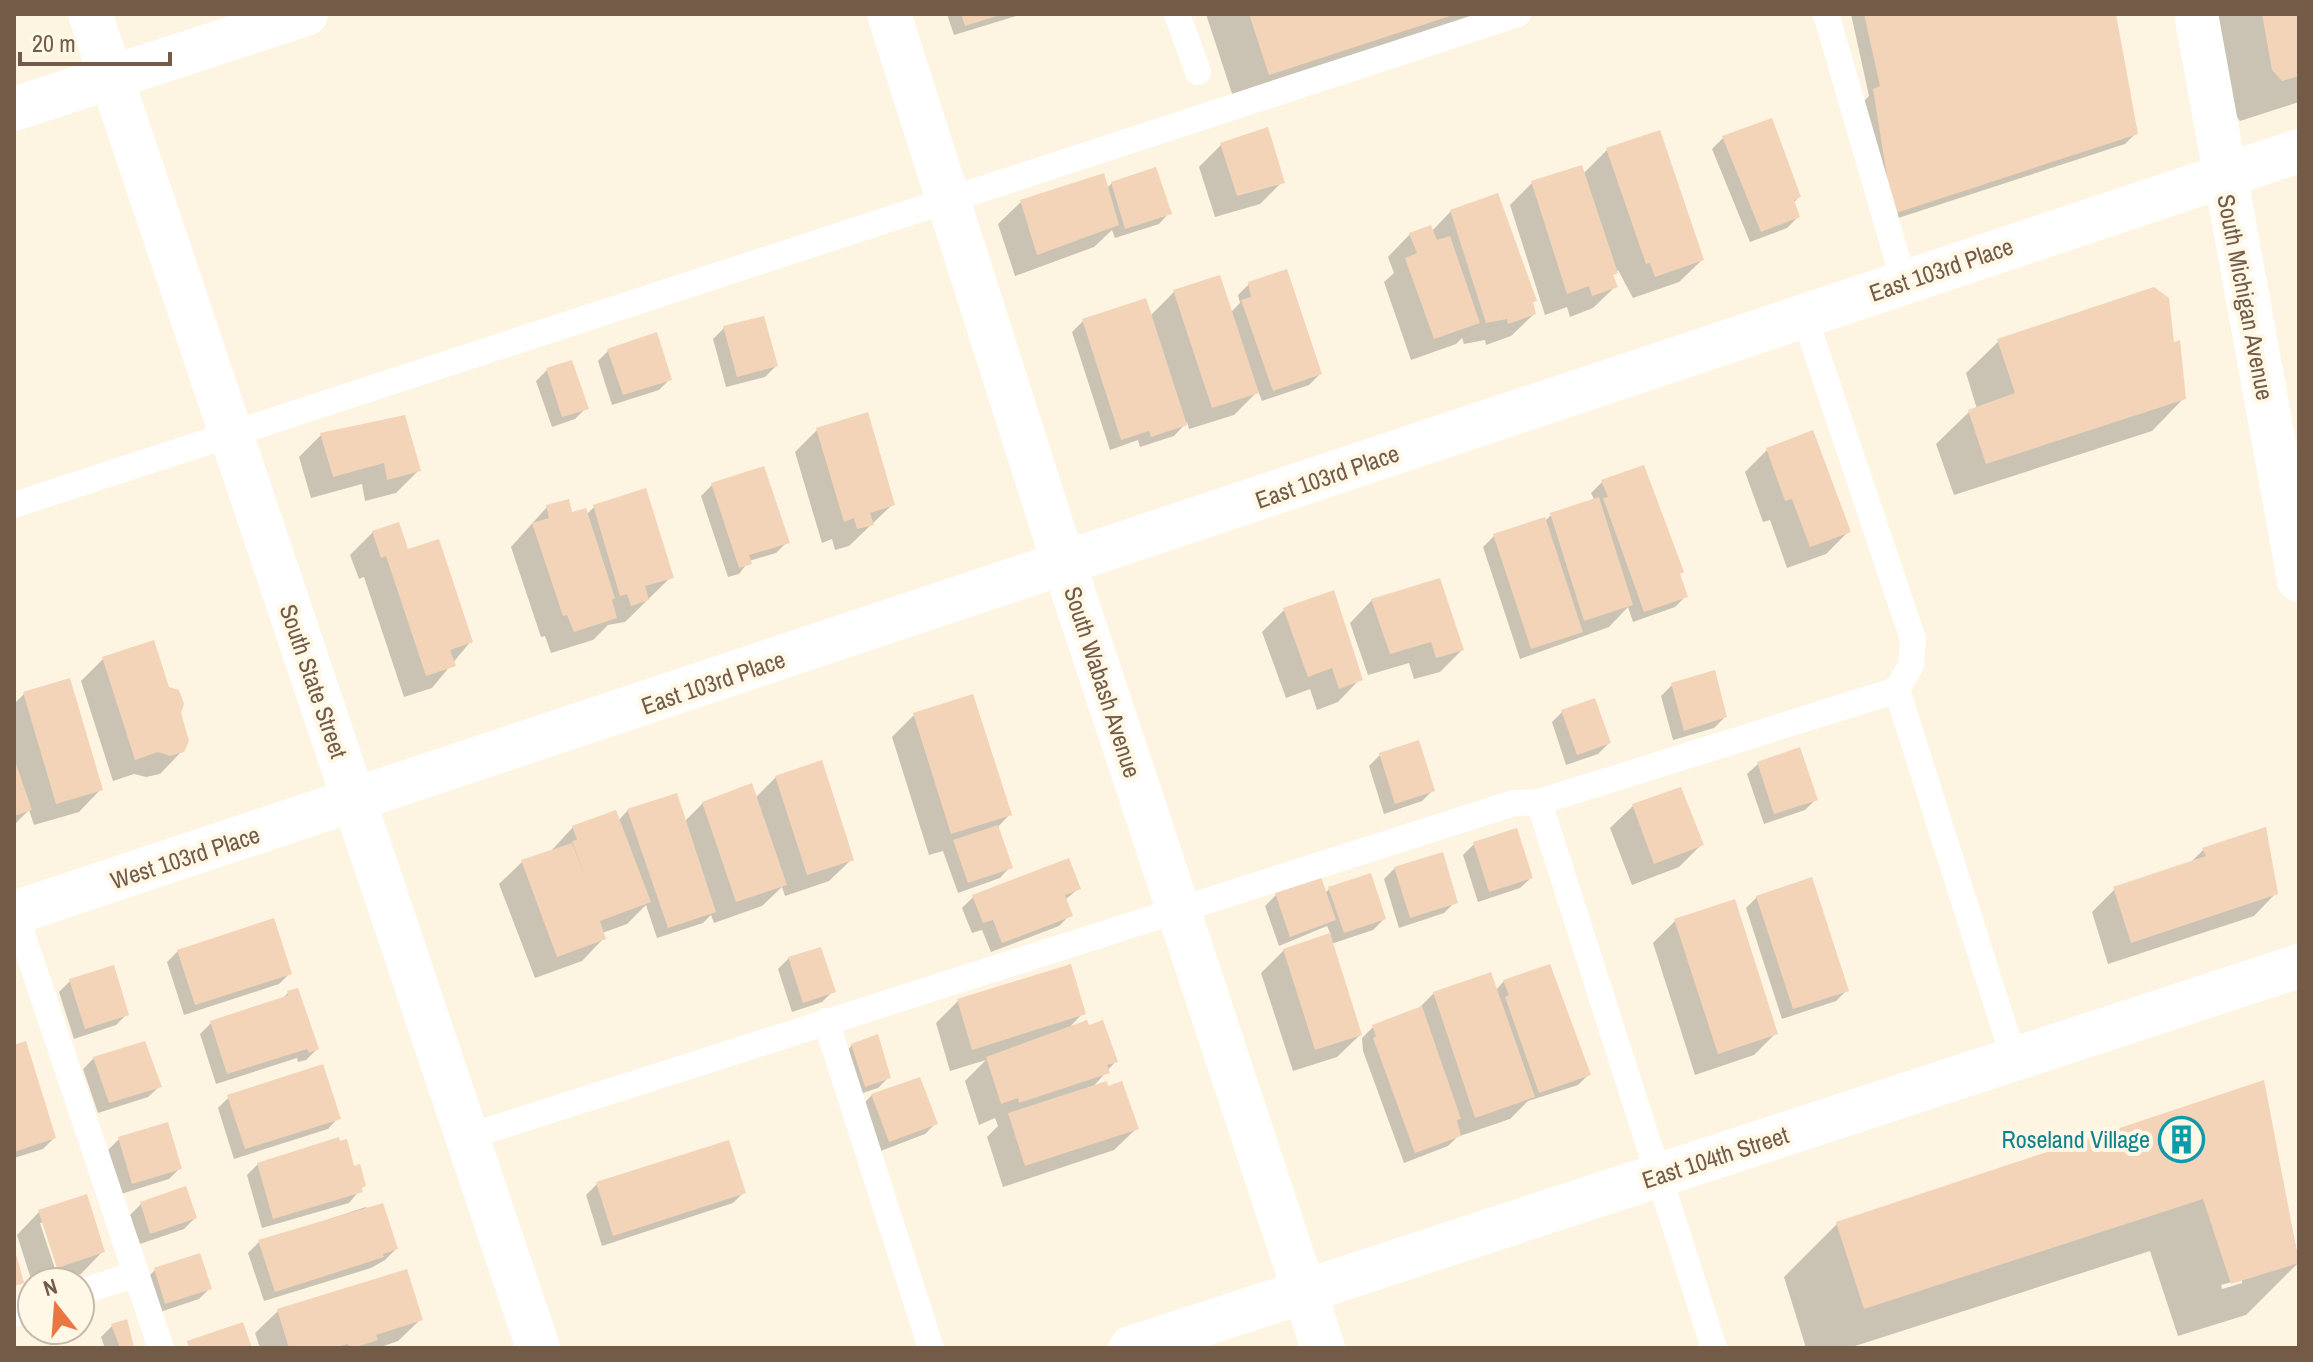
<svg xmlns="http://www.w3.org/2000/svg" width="2313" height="1362" viewBox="0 0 2313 1362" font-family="'Archivo Narrow',sans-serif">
  <rect width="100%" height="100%" fill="#fdf4e1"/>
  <path fill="#0003" fill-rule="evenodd" d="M947 14H1023L954 35Z
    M1206 14H1518L1236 106Z
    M1851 14H2114L2136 133 2125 144 1883 223 1863 102 1869 96Z
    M2214 14H2299V102L2240 121 2232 111Z
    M1723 138 1799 197 1793 203 1798 217 1787 228 1750 242 1712 149Z
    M1221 145 1282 182 1260 204 1215 217 1199 167Z
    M1607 150 1702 260 1679 282 1633 298 1618 270 1611 277 1616 286 1593 308 1570 317 1567 307 1545 315 1510 205 1532 183 1583 174Z
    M1112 183 1169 213 1159 224 1115 238 1112 230 1094 247 1015 276 998 224 1021 202 1106 189Z
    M1451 211 1535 300 1531 304 1534 314 1511 336 1486 345 1485 340 1464 344 1462 338 1456 344 1411 360 1384 282 1394 273 1388 257 1410 234 1431 232Z
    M1249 284 1320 374 1309 385 1262 401 1258 391 1234 415 1189 429 1187 422 1174 436 1140 447 1138 440 1110 450 1072 332 1083 321 1150 316 1174 292 1230 313 1240 303 1238 295Z
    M724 328 776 366 765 377 726 387 713 339Z
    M1999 341 2172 344 2184 398 2152 431 1954 495 1936 444 1969 412 1977 409 1966 373Z
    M609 350 670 379 659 390 612 405 598 361Z
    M571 363 586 408 575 419 552 427 536 381 547 370Z
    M817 430 893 504 849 546 835 550 832 539 822 543 795 452Z
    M321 435 418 471 396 493 365 501 362 484 311 498 299 457Z
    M1767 450 1848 532 1826 554 1787 568 1770 520 1763 522 1745 472Z
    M1602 482 1678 575 1686 596 1675 607 1633 622 1628 607 1609 627 1520 659 1483 547 1494 536 1544 522 1551 515 1595 501 1591 493Z
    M712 485 787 542 776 553 749 561 739 574 728 577 701 496Z
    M547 507 586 515 594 507 671 577 625 622 608 625 593 640 551 653 545 636 541 637 511 547Z
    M373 532 407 552 471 641 432 688 404 697 364 577 359 579 350 555Z
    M1372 600 1462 650 1440 672 1414 679 1409 663 1368 675 1350 623Z
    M1284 610 1360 679 1338 702 1317 710 1310 689 1286 698 1262 632Z
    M103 659 168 688 179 713 182 751 160 774 146 777 134 774 113 781 81 681Z
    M1672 685 1725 717 1714 728 1673 740 1661 696Z
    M24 694 101 789 79 812 34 825 29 810 14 825V704Z
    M1563 711 1609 743 1598 754 1566 765 1552 722Z
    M914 715 1010 814 997 828 1010 867 1000 878 958 893 943 851 929 855 892 737Z
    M1380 755 1433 790 1422 801 1384 814 1369 766Z
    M1758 764 1816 799 1805 810 1764 824 1747 774Z
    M776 777 852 859 829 881 785 896 782 887 762 906 714 923 711 915 703 923 657 938 646 905 627 924 602 933 604 938 582 961 535 978 499 884 522 862 551 851 573 827 618 821 628 810 684 822 703 803 755 798Z
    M1680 789 1701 845 1679 867 1632 885 1610 828 1633 806Z
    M1474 844 1531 878 1520 888 1478 902 1463 855Z
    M2203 850 2276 893 2254 916 2108 964 2092 912 2115 889 2189 864Z
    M1395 868 1455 902 1444 913 1399 928 1384 879Z
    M1079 888 1065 900 1070 915 1059 926 991 952 982 930 972 933 962 908 973 897Z
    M1330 888 1384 919 1373 930 1331 944 1360 1035 1337 1057 1293 1071 1261 973 1284 950 1331 935 1327 926 1279 946 1265 906 1276 895 1325 893Z
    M1757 897 1847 990 1836 1001 1782 1019 1746 908Z
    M1675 921 1776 1033 1754 1055 1695 1075 1653 943Z
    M178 951 290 973 279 984 184 1015 167 962Z
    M789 958 833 991 822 1002 792 1012 778 969Z
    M113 967 127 1014 116 1025 74 1039 59 992 70 981Z
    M1504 981 1589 1074 1578 1085 1528 1101 1510 1119 1457 1137 1448 1146 1404 1163 1363 1051 1362 1038 1373 1027 1417 1010 1434 993 1496 990Z
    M288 993 317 1049 306 1060 298 1062 297 1058 216 1084 200 1034 211 1023 282 999Z
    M958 1001 1083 1013 1068 1029 1116 1061 1092 1088 1137 1128 1114 1150 1003 1187 987 1137 998 1126 995 1118 979 1125 965 1081 986 1060 950 1071 936 1023Z
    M852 1045 889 1077 878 1088 854 1096 842 1056Z
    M14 1047 54 1138 43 1149 14 1158Z
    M94 1058 159 1087 148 1097 98 1113 83 1069Z
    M2262 1082 2299 1262 2246 1315 2178 1336 2150 1251 1849 1348H1806L1784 1277 1837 1224ZM2242 1279V1283L2222 1289 2221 1285Z
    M872 1095 936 1123 925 1134 878 1152 861 1106Z
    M229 1097 338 1118 328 1129 234 1159 218 1108Z
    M119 1139 180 1168 169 1179 121 1194 108 1150Z
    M258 1164 353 1168 364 1185 349 1203 262 1228 247 1175Z
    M597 1184 744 1192 733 1203 602 1246 586 1195Z
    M141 1204 195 1218 184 1229 140 1244 130 1215Z
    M366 1207 396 1249 385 1260 371 1268 264 1301 248 1253 259 1242Z
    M39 1212 103 1251 81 1274 55 1282H32L17 1235ZM40 1223H44L62 1276 58 1278Z
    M155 1270 210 1288 199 1299 154 1314 144 1281Z
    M278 1311 421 1319 398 1341 378 1348H260L255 1333Z
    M112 1326 132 1346 130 1348H105L101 1337Z"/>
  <path fill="#f3d4b8" d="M961 14H1000V15L965 26Z
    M1249 14H1453V15L1269 75Z
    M1864 14H2116L2138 134 1893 214 1873 89 1880 86Z
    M2262 14H2299V76L2282 81 2272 70Z
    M1772 118 1801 197 1794 200 1800 217 1761 232 1722 136Z
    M1268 127 1285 183 1237 196 1220 143Z
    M1660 130 1704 260 1655 277 1650 263 1646 264 1606 148Z
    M1582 165 1618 273 1613 275 1618 287 1592 296 1589 286 1567 294 1531 181Z
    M1156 167 1172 214 1125 229 1111 182Z
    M1104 173 1119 225 1037 255 1020 200Z
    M1498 193 1537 301 1533 302 1536 314 1508 324 1507 319 1486 323 1450 210Z
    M1431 225 1437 240 1450 236 1480 323 1434 339 1405 258 1417 253 1409 233Z
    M1287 269 1322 374 1273 391 1241 300 1251 297 1248 282Z
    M1220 275 1259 393 1212 408 1173 290Z
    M2154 287 2169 298 2174 342 2180 340 2186 399 1986 464 1968 410 2015 393 1997 339Z
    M1146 298 1187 425 1151 437 1149 431 1121 440 1082 319Z
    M764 316 778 366 737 377 723 326Z
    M657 332 672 380 623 395 607 349Z
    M572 360 589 409 562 417 546 368Z
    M868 412 895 505 870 513 874 525 857 529 854 518 844 522 816 428Z
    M405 415 421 471 387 480 384 463 333 477 320 433Z
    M1813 430 1851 532 1810 547 1792 499 1785 501 1766 448Z
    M1644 465 1684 572 1680 574 1688 597 1644 612 1603 498 1608 497 1601 480Z
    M764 466 790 543 749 555 752 564 739 568 711 483Z
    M646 488 674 578 645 586 649 600 631 606 627 594 620 596 593 505Z
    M1599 497 1633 605 1584 621 1550 513Z
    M569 499 572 512 586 508 615 598 612 600 617 618 574 632 567 615 563 616 532 523 549 518 546 505Z
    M1545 517 1583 632 1531 649 1493 534Z
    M399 522 408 549 439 539 473 642 450 650 456 666 426 676 386 556 381 558 372 531Z
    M1440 578 1464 650 1436 658 1431 642 1390 654 1371 599Z
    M1334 590 1363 680 1339 689 1332 668 1308 677 1283 608Z
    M154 640 169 687 179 690 184 704 181 713 189 741 184 752 170 756 158 752 135 760 102 657Z
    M1715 670 1727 717 1684 731 1671 683Z
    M70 678 103 790 56 804 23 692Z
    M973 694 1012 815 951 834 913 713Z
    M1595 698 1611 743 1577 755 1561 710Z
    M1419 740 1435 791 1395 804 1379 753Z
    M1800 747 1818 800 1774 814 1757 762Z
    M14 758 32 810 14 816Z
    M822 760 854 860 807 875 775 776Z
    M752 783 787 885 736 902 702 802Z
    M1681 787 1704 845 1654 864 1632 804Z
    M677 793 716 912 668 928 627 809Z
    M616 810 651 902 600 921 606 939 557 957 521 860 572 843 585 876 572 841 577 840 572 826Z
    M998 825 1013 868 968 883 953 840Z
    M2266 827 2278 894 2131 943 2113 887 2206 856 2202 848Z
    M1517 828 1533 878 1489 892 1473 842Z
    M1443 852 1458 903 1410 918 1394 867Z
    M1069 858 1081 889 1065 895 1073 916 1002 943 993 920 983 923 972 895Z
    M1371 873 1386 919 1344 933 1328 887Z
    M1321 877 1336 920 1290 937 1275 893Z
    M1812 877 1849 991 1793 1009 1756 896Z
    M1735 899 1778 1034 1718 1054 1674 919Z
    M274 918 292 974 195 1005 177 950Z
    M1330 933 1362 1035 1315 1050 1283 949Z
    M821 947 836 992 803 1003 788 957Z
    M1071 964 1086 1014 972 1050 957 999Z
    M1550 964 1591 1075 1539 1093 1505 997 1509 995 1503 980Z
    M114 965 129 1015 85 1029 69 979Z
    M1491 972 1535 1097 1475 1118 1433 992Z
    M298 988 319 1049 309 1053 307 1049 227 1074 210 1021 289 995 287 991Z
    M1422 1006 1461 1119 1457 1120 1461 1136 1415 1153 1373 1038 1376 1036 1372 1025Z
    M1087 1020 1089 1025 1103 1020 1118 1062 1107 1065 1110 1073 1019 1103 1018 1098 1001 1104 986 1057Z
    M878 1034 891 1078 865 1087 851 1044Z
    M26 1041 56 1138 14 1152V1045Z
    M145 1041 162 1087 109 1103 93 1057Z
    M323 1064 341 1119 245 1149 227 1095Z
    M920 1077 938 1124 889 1142 871 1094Z
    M2264 1080 2299 1263 2231 1284 2203 1199 1864 1309 1836 1222Z
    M1107 1081 1108 1086 1122 1081 1139 1129 1025 1166 1008 1113Z
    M168 1122 182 1169 132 1184 118 1137Z
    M339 1137 340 1141 347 1139 354 1166 360 1164 366 1186 361 1188 363 1192 273 1219 257 1163Z
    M729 1140 746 1193 613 1236 596 1182Z
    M186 1186 197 1218 150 1234 140 1202Z
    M87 1194 105 1252 57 1268 38 1210Z
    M383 1203 398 1249 383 1254 384 1257 275 1292 258 1240Z
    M15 1250 24 1283 14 1286V1251Z
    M200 1253 212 1289 165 1304 154 1268Z
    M407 1269 423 1320 376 1335 378 1340 353 1348 347 1344 334 1348H289L277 1309Z
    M127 1319 134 1347 120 1348 111 1324Z
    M243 1322 252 1348H189L187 1341Z"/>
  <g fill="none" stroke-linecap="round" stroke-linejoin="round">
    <path stroke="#fff" stroke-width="26" d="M1177 14 1198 72
      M1826 14 1904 282
      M1804 315 1913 639 1911 665 1897 690 2014 1059
      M14 505 1518 14
      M1539 802 1714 1348
      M15 913 161 1348
      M826 1021 931 1348
      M467 1137 1514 803 1539 802 1897 690
      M80 1292 136 1274
      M14 1314 32 1308"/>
    <path stroke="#fff" stroke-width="44" d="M889 14 1064 564 1323 1348
      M14 913 2299 151
      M1131 1348 2299 966"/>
    <path stroke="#fff" stroke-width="44" d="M90 14 538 1348"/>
    <path stroke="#fff" stroke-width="44" d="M2196 14 2299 580
      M14 109 306 14"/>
  </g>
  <defs>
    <symbol id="building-ring" viewBox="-11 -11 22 22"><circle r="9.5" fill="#fff8e7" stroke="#0f9aa8" stroke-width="1.5"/><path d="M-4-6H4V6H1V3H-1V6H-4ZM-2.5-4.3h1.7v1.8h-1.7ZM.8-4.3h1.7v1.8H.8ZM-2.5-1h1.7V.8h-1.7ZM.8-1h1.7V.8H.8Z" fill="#0f9aa8"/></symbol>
  </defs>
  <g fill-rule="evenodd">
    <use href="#building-ring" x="2156" y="1114" width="51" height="51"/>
  </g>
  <g text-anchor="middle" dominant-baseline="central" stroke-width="8" stroke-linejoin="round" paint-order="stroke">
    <g font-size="24" fill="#745b47" stroke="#fff8e7">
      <text transform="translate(1941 269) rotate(-19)">East 103rd Place</text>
      <text transform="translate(2246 297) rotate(79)">South Michigan Avenue</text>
      <text transform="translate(1327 476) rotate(-19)">East 103rd Place</text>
      <text transform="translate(314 681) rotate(71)">South State Street</text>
      <text transform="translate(713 682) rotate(-19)">East 103rd Place</text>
      <text transform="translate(1103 682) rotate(72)">South Wabash Avenue</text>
      <text transform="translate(185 857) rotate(-18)">West 103rd Place</text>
      <text transform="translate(1715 1157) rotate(-18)">East 104th Street</text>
    </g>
    <g font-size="24" fill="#0d838f" stroke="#fff8e7" text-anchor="end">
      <text x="2150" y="1139">Roseland Village</text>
    </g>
  </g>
  <rect width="2313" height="1362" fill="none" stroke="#745b47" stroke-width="32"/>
  <g transform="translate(56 1306) rotate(343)"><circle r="38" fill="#fff8e7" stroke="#c7b9a7" stroke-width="2"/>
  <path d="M0-6L14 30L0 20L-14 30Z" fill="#ea7643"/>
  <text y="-12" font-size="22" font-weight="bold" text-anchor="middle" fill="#745b47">N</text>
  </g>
  <path d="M20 52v12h150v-12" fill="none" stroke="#745b47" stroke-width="4"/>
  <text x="32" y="52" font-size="24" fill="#745b47" stroke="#fff8e7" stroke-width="6" paint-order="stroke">20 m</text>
</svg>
